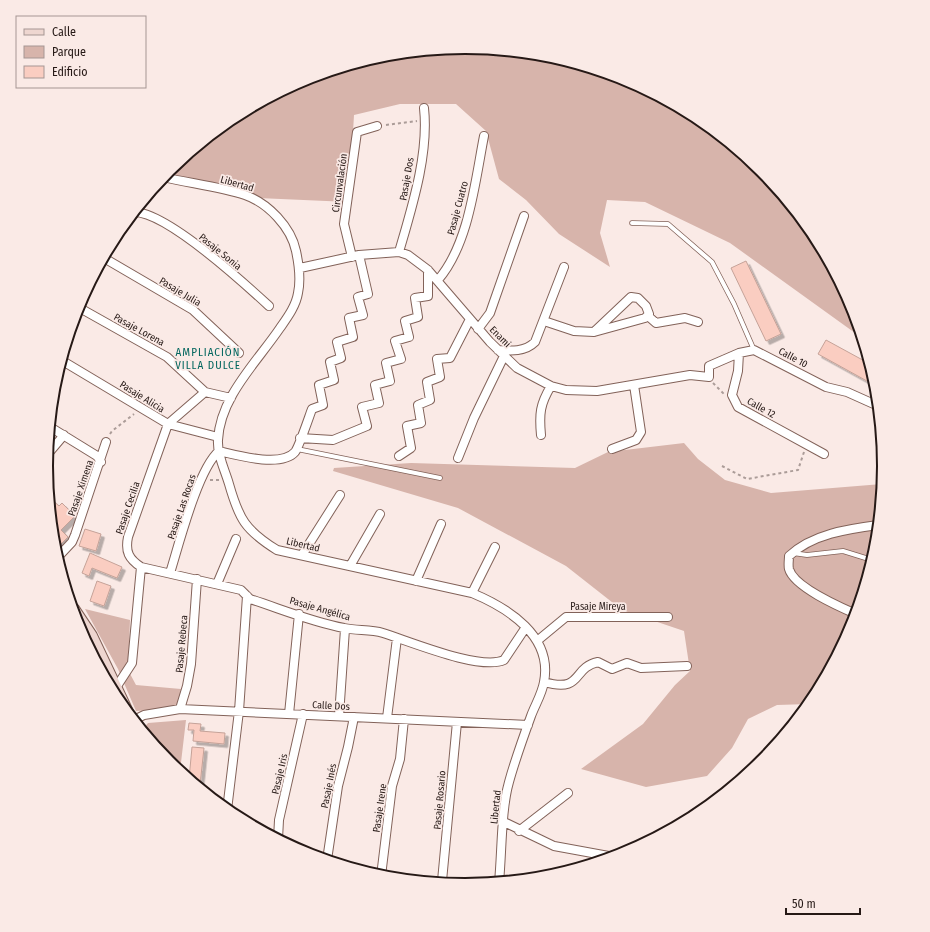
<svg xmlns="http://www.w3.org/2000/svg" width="930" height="932" viewBox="0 0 930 932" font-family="'Fira Sans Condensed',sans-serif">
  <defs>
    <filter id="shadow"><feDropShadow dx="3.5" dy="3.5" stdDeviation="0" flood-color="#0004"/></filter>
  </defs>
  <rect width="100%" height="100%" fill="#faeae6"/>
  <path fill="#d7b4ab" d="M465 47 547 55 626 79 698 118 761 170 814 233 852 306 862 338 730 243 645 202 607 200 600 233 610 267 559 234 526 200 499 179 486 131 456 104H400L354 115 349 202 258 198 163 177 169 170 232 117 305 79 383 55Z
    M684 443 698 459 725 480 771 493 882 484 876 548 852 627 809 704 777 705 748 719 732 748 707 776 646 787 581 769 643 724 675 685 690 671 684 631 622 610 566 566 458 508 333 471 334 468 411 463 575 468 608 452Z
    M85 609 130 620 128 670 136 685 181 689 179 708 136 711 118 669Z
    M186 720 180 771 169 762 143 729 148 723Z"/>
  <path fill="#facdc1" stroke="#c5a298" filter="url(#shadow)" d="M746 261 781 334 766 341 731 268Z
    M826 340 870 364 876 386 818 354Z
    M878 426H880L884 463H878Z
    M49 497 59 506 62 503 75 516 61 530 68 537 57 548 54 545Z
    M85 529 101 534 96 551 79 546Z
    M90 553 122 567 117 578 92 568 89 576 82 573Z
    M97 581 111 586 104 606 90 601Z
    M189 723 201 724 200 731 225 733 224 744 193 741 194 730H188Z
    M192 747 204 748 200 785 195 784 189 779Z"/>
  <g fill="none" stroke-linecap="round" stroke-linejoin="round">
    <defs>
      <path id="lane" d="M632 223 668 224 712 262 734 304 754 350
        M297 449 440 478
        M793 553 807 555 843 551 872 560"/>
      <path id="street" d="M163 177C188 183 222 187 245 195 268 203 291 227 296 251 299 265 301 279 298 293 296 306 287 318 280 328 257 362 220 397 218 440 217 455 225 470 229 484 239 519 245 530 277 550L472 593C508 608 553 636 544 682 542 694 535 705 531 716 523 738 515 760 509 782 501 810 502 852 499 882
        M134 212C166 212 244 283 269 306
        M399 252C412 207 429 154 424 108
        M352 257 344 224 357 132 377 126
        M104 258 193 310 239 353
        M300 268 359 255 399 252 408 255 428 270 490 342 517 368 551 386 566 390 597 391 690 375 709 377V366L739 353 754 350 826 387 847 392 876 405
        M438 280C469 244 475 182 484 136
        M78 307 167 357 205 392 168 424 128 537C125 552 129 559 141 567L241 590 250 599C281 609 312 622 344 628 357 631 370 629 383 633 409 641 480 671 504 660L526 627
        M648 316 656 323 685 318 698 322
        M544 321 574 331 594 332 631 297 638 298 646 306 649 314 645 318 594 332
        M478 329 490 313 524 216
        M498 350C511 351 525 352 535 342L564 267
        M739 353 738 371 732 395 738 407 824 454
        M61 360 168 424 218 437
        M205 392 231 398
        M50 427 97 456 101 462
        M541 435C539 414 540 404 551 386
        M300 438 333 440 367 426 362 407 379 403 375 385 390 381 386 363 401 359 395 341 409 337 405 321 418 317 415 298 428 296V270
        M612 449 636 440 641 432 634 385
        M47 455 64 435
        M399 456 411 448 407 426 421 423 418 405 430 400 427 382 440 377 437 359 450 358 470 319
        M458 458 474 418 504 356
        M302 555 340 495
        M57 558 72 542 75 535 106 442
        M350 566 380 514
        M170 573C179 544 198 469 219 451 236 455 281 468 295 452 299 447 309 417 312 409L323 405 319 385 334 380 330 362 341 358 337 342 353 337 349 318 363 315 358 297 368 294 359 255
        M416 581 441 524
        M217 584 236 539
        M472 593 495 547
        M856 614C840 607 794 587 789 569 788 565 789 560 789 556 812 534 848 529 878 525
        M537 641 566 617H668
        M544 682C584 693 571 668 598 662L612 669 627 663 641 668 687 666
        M117 686 132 663 141 567
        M180 709 187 686 191 664 197 579
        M289 714 299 614
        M339 716 345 629
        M387 718 397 638
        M134 720 144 715 180 709 528 725
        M227 810 239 711 247 596
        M699 811 700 812
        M504 822 554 846 614 857
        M519 831 568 793
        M278 839 279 820 303 714
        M327 860 338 786 348 747 354 717
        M381 876 392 786 400 759 404 719
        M421 881 472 884
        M442 881 457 722"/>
      <path id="secondary" d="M73 609 91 636 127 712"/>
    </defs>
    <use href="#lane" stroke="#826259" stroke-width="5.5"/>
    <use href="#street" stroke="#826259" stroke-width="10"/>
    <use href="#secondary" stroke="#826259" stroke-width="14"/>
    <path stroke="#ab9c98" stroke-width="2" stroke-dasharray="3 3" stroke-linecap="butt" d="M386 125 417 121
      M713 383 724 394
      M110 434 112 431 134 414
      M722 466 747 479 798 470 804 452
      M210 480H220"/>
    <use href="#lane" stroke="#fff" stroke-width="4"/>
    <use href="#street" stroke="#fff" stroke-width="8"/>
    <use href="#secondary" stroke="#eed6d0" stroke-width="12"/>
  </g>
  <g text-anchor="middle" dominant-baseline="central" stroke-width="3.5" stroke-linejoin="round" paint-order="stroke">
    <g font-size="10" fill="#261916" stroke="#faeae6">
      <text transform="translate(407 179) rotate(-80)">Pasaje Dos</text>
      <text transform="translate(340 183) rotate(-82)">Circunvalación</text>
      <text transform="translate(237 184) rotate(16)">Libertad</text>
      <text transform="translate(458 208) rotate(-75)">Pasaje Cuatro</text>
      <text transform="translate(220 252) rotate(39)">Pasaje Sonia</text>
      <text transform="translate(180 292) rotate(31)">Pasaje Julia</text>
      <text transform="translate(139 330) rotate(29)">Pasaje Lorena</text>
      <text transform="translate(500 337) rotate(45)">Enami</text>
      <text transform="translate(793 358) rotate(28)">Calle 10</text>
      <text transform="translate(142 397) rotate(32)">Pasaje Alicia</text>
      <text transform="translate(761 408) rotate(29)">Calle 12</text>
      <text transform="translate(81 488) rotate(-71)">Pasaje Ximena</text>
      <text transform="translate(182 507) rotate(-71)">Pasaje Las Rocas</text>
      <text transform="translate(128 508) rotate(-71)">Pasaje Cecilia</text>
      <text transform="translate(303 545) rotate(13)">Libertad</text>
      <text x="598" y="607">Pasaje Mireya</text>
      <text transform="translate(320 609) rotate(16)">Pasaje Angélica</text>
      <text transform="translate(182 644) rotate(-85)">Pasaje Rebeca</text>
      <text transform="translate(331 706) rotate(3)">Calle Dos</text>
      <text transform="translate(280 774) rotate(-77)">Pasaje Iris</text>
      <text transform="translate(329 786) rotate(-79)">Pasaje Inés</text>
      <text transform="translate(440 800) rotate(-85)">Pasaje Rosario</text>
      <text transform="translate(496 807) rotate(-84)">Libertad</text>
      <text transform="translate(380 808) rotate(-82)">Pasaje Irene</text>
    </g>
    <g font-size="11" letter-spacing="1" fill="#01655d" stroke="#faeae6">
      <text x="208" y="352">AMPLIACIÓN<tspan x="208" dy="13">VILLA DULCE</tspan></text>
    </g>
  </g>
  <path d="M0 0H930V932H0ZM53 466a412 412 0 1 1 824 0a412 412 0 1 1-824 0Z" fill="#faeae6" fill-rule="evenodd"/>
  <path fill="none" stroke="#261916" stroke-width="2" d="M53 466a412 412 0 1 1 824 0a412 412 0 1 1-824 0Z"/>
  <rect x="16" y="16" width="130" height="72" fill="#faeae6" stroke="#a59693"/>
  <rect x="24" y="29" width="20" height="6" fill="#eed6d0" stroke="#a59693"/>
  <text x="52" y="36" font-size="12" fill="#261916">Calle</text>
  <rect x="24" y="46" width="20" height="12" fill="#d7b4ab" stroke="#a59693"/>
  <text x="52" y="56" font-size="12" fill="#261916">Parque</text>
  <rect x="24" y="66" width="20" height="12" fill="#facdc1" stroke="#a59693"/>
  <text x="52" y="76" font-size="12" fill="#261916">Edificio</text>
  <path d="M786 908v6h74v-6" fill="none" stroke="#261916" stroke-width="2"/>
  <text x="792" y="908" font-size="12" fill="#261916" stroke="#faeae6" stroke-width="3" paint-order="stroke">50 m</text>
</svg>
